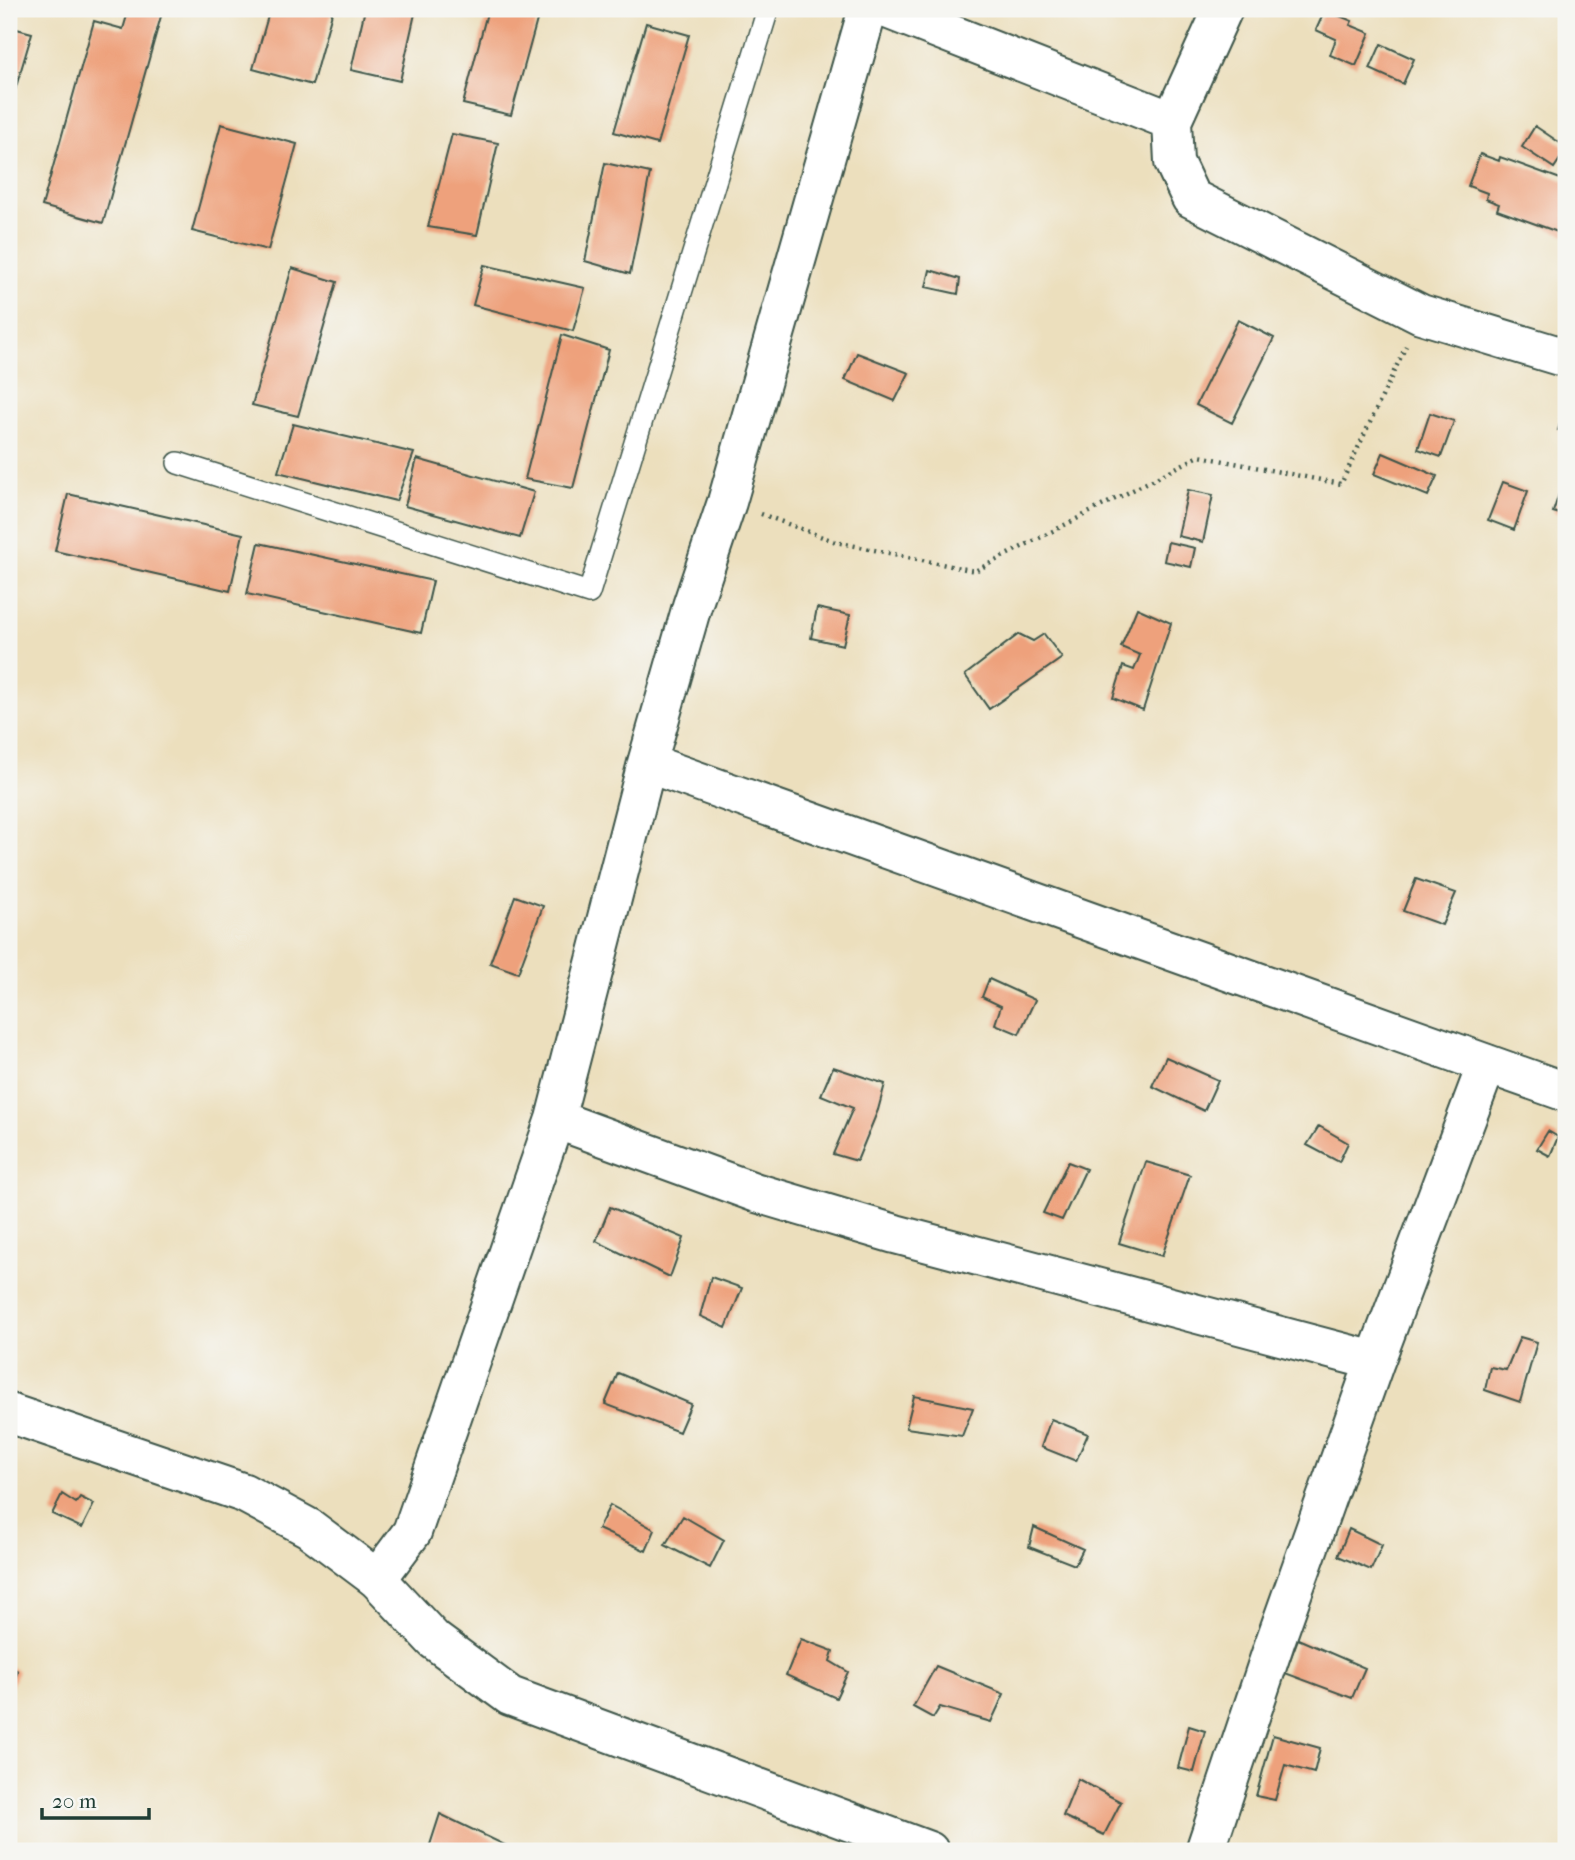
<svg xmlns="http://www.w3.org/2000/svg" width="1575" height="1860" viewBox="0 0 1575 1860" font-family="'IM FELL French Canon',serif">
  <rect width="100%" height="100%" fill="#f6f6f2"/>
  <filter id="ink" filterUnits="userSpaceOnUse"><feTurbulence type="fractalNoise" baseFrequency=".0143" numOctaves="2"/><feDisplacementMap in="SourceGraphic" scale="14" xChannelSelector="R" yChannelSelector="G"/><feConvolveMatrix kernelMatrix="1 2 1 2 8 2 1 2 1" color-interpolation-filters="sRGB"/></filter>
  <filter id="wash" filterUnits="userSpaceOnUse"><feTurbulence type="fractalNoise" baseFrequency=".00686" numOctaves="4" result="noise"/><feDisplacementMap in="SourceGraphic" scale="28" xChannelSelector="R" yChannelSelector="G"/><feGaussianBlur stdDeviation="1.57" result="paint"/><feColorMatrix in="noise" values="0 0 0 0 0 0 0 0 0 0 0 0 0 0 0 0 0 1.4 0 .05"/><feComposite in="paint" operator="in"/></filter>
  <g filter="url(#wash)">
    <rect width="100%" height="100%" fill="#ecdfbd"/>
    <g id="blocks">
      <path fill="#eea17c" d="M129 9H163L103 223 42 206 94 21 123 29Z
        M270 9H333L312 85 253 69Z
        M365 9H416L400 81 351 70Z
        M488 9H540L511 115 463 104Z
        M1325 10 1352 21 1350 25 1370 33 1356 66 1330 55 1336 39 1316 30Z
        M646 23 689 35 657 144 614 132Z
        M9 27 32 33 13 97 9 96Z
        M1381 44 1414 59 1403 84 1370 69Z
        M221 124 297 144 268 250 192 231Z
        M1535 126 1566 147V150L1554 168 1522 147Z
        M452 134 498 143 477 235 428 227Z
        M1480 154 1499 161 1500 157 1566 181V235L1497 210 1499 204 1486 199 1487 193 1468 186Z
        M605 163 650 173 630 274 585 261Z
        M484 265 585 288 573 331 473 305Z
        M292 268 337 282 298 416 252 405Z
        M930 270 960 279 958 294 926 287Z
        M1238 320 1274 338 1232 423 1196 405Z
        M562 335 609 350 573 488 525 479Z
        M857 353 909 373 895 401 845 380Z
        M1566 405V432L1558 430Z
        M1430 413 1454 421 1441 457 1418 449Z
        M293 424 414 453 396 501 278 472Z
        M1383 453 1437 476 1428 496 1374 474Z
        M417 459 534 492 520 538 405 506Z
        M1566 473V516L1553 512Z
        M1503 482 1528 491 1514 530 1488 520Z
        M1188 490 1213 495 1203 542 1178 536Z
        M68 494 243 534 230 591 55 551Z
        M1168 542 1195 548 1191 567 1164 561Z
        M259 543 433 581 421 633 247 594Z
        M817 608 850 615 843 645 811 638Z
        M1137 608 1171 623 1143 710 1113 698 1123 666 1134 670 1140 655 1121 647Z
        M1019 634 1033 641 1044 634 1062 658 989 709 965 675Z
        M1416 879 1456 893 1442 925 1403 911Z
        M515 896 543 906 518 973 490 963Z
        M989 979 1035 1000 1019 1034 995 1024 1001 1006 982 997Z
        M1166 1057 1218 1080 1204 1111 1152 1086Z
        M833 1067 885 1084 878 1110 857 1161 833 1154 853 1108 821 1095Z
        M1319 1126 1348 1143 1339 1162 1307 1145Z
        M1548 1131 1558 1137 1550 1156 1537 1149Z
        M1068 1162 1086 1169 1062 1220 1043 1213Z
        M1146 1162 1190 1175 1162 1256 1119 1243Z
        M610 1207 684 1238 670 1277 596 1241Z
        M711 1277 742 1288 726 1328 700 1316Z
        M1520 1337 1537 1342 1520 1402 1485 1390 1490 1367 1506 1370Z
        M618 1373 691 1404 679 1432 605 1404Z
        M914 1396 973 1408 962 1436 906 1428Z
        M1051 1419 1088 1434 1076 1461 1041 1447Z
        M62 1494 76 1503 80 1497 94 1504 82 1528 52 1514Z
        M610 1505 655 1530 646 1551 598 1529Z
        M683 1516 724 1540 710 1568 665 1545Z
        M1034 1527 1083 1549 1075 1565 1029 1547Z
        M1349 1529 1382 1545 1371 1570 1338 1556Z
        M801 1639 833 1651 830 1661 848 1672 836 1698 786 1675Z
        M1298 1639 1365 1668 1352 1698 1285 1673Z
        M9 1666 18 1671 9 1693Z
        M936 1666 1004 1694 991 1722 940 1707 933 1718 913 1707Z
        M1189 1726 1205 1731 1194 1772 1178 1768Z
        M1273 1735 1320 1748 1314 1773 1285 1765 1275 1800 1256 1796Z
        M1078 1779 1121 1802 1104 1835 1063 1816Z
        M440 1814 507 1846 503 1851H428Z"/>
    </g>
  </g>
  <g filter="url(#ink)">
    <use href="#blocks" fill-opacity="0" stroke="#3e5549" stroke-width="2"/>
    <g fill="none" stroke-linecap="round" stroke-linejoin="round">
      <defs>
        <path id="service" d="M178 463 589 593 768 9"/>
        <path id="minor" d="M887 9 1172 121
          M1223 9 1172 121 1174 162 1191 198 1421 314 1566 358
          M1487 1064 1566 1092
          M555 1119 757 1193 895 1234 1375 1361 1487 1064 647 763
          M377 1579 412 1532 555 1119 647 763 692 606 727 502 868 9
          M1205 1851 1275 1642 1375 1361"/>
        <path id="tertiary" d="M9 1413 244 1493 309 1528 377 1579 434 1640 510 1696 929 1851"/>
      </defs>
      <use href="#service" stroke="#3e5549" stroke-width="24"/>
      <use href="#minor" stroke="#3e5549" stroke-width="42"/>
      <use href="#tertiary" stroke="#3e5549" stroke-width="42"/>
      <path stroke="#3e5549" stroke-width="4.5" stroke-dasharray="2 5" stroke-linecap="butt" d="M761 514 836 542 975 571 1199 456 1341 484 1406 346"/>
      <use href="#service" stroke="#fff" stroke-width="21"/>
      <use href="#minor" stroke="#fff" stroke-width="38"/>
      <use href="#tertiary" stroke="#fff" stroke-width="38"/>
    </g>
  </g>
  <rect width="1575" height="1860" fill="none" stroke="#f6f6f2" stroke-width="35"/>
  <path d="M42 1808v10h107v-10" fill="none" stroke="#1f3d34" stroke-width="3.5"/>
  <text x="52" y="1808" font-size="21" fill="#1f3d34" stroke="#f6f6f2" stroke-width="5" paint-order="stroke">20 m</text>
</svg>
